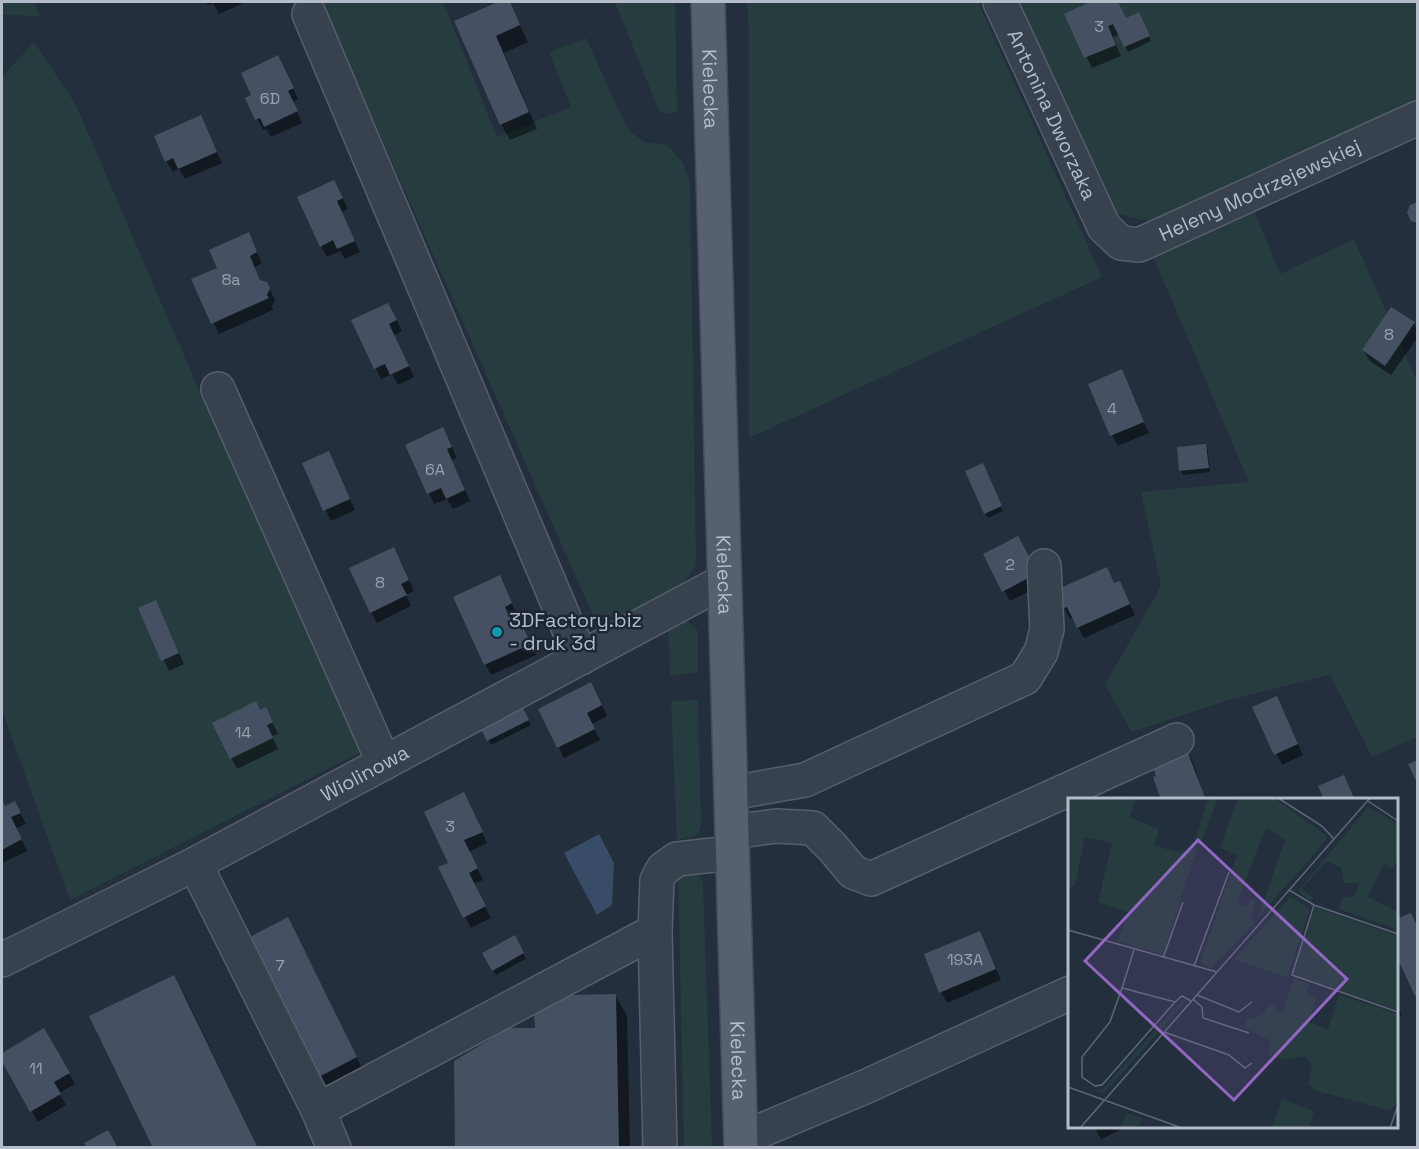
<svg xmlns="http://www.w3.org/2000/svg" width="1419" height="1149" viewBox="0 0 1419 1149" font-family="'Space Grotesk',sans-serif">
  <rect width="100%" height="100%" fill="#242f3e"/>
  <path fill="#263c3f" d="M2 2H34L40 16 2 15Z
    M321 2H443L497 137 571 107 549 52 586 38 620 113 630 132 647 143 664 144 671 149 683 163 690 183 696 565 677 592 630 617 593 615Z
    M615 2H675L677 111 671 114 659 111Z
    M747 2H978L1102 277 749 438V37Z
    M1013 2H1417V101L1153 222 1114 213Z
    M34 42 76 105 195 381 365 750 70 900 2 710V77Z
    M1253 208 1280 274 1354 239 1417 381V737L1372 757 1330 675 1226 701 1132 732 1105 685 1161 586 1141 492 1249 482 1152 254Z
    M686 620 698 631V672L670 676 668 625Z
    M698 700 701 824 699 832 694 836 677 840 671 701Z
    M693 869 700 876 703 883 712 1147H684L678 873Z"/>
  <path fill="#394c67" d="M599 834 614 863 612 905 597 915 564 853Z"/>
  <path fill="#0007" d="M206 2H246L219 14 213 3 208 5Z
    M502 2H508L528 42 504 53 537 129 510 140 501 124 456 22Z
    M1094 2H1117L1126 20 1141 18 1151 41 1128 52 1120 34 1113 37 1121 56 1092 68 1066 14Z
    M284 68 298 99 293 102 302 123 271 137 266 129 263 130 247 99Z
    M201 117 222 163 185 179 179 169 173 172 166 161Z
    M340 192 348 209 341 212 360 252 345 259 340 251 327 257 321 246Z
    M248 234 262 263 255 267 261 282 266 283 275 300 272 306 273 310 219 334 193 280 219 269Z
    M394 315 402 331 394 335 414 377 398 385 392 374 381 379 353 321Z
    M1413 323 1418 330V337L1391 375 1370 361 1363 350Z
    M1121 371 1149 433 1118 446 1112 435Z
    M443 429 457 458 452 460 470 501 453 509 447 499 434 504 407 446Z
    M1205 446 1208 451 1210 472 1183 475 1181 470Z
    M328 453 355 510 331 521 304 464Z
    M985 470 1003 511 988 518 985 513Z
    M985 555 1043 584 1010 601Z
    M400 559 414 591 406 595 411 606 377 623 371 612Z
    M1115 584 1125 593 1135 615 1084 638 1073 617 1070 619 1056 592Z
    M505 588 517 615 510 618 511 621 524 629 536 655 491 675 485 664Z
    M140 609 161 612 184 664 169 671Z
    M597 695 607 716 592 724 600 740 564 758 540 710Z
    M520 704 531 725 491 745 480 725Z
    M1254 708H1282L1303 755 1282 765Z
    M261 711 271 720 278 734 272 736 278 749 237 769 214 724Z
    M1186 750 1192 760 1206 800H1163Z
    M2 802 5 808 15 803 26 824 16 828 27 851 2 863Z
    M470 805 487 843 469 852 483 880 473 884 491 918 471 928 440 868 450 863Z
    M288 919 365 1074 327 1093 318 1077Z
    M980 932 1001 980 947 1003 941 992Z
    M517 942 526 959 496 975 484 954Z
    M173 977 186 998 258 1148H155Z
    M615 995 627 1016 630 1148H457L536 1030Z
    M1396 1003 1402 1015 1396 1017Z
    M44 1030 75 1084 59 1093 66 1105 38 1122 2 1059V1054Z
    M1094 1126H1128L1101 1139Z"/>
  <path fill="#455162" d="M498 2H510L520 25 496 36 529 112 500 125 454 21Z
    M1090 2H1118L1126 18 1139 12 1150 36 1124 47 1113 24 1108 26 1116 45 1084 58 1064 14Z
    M278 55 294 88 288 91 298 111 264 127 260 118 255 120 245 98 251 95 241 73Z
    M201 115 217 152 178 169 173 158 165 162 154 136Z
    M334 180 343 198 337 201 355 241 337 249 333 240 320 247 297 197Z
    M1418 202V223L1411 221 1407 213 1410 205Z
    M249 232 257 252 250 256 260 280 267 282 270 288 267 295 269 298 211 324 191 279 217 268 209 250Z
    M388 303 397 320 389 324 409 366 390 375 385 364 374 369 351 320Z
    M1391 307 1415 322 1385 366 1362 350Z
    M1122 369 1144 422 1110 436 1088 384Z
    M443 427 452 447 447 449 465 490 446 499 441 488 427 494 405 445Z
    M1206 444 1209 468 1179 471 1177 447Z
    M329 451 350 499 323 511 302 463Z
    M983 463 1002 506 984 514 965 471Z
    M1018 536 1038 573 1002 592 983 554Z
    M394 547 409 580 401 584 407 595 370 613 349 568Z
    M1107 567 1114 583 1120 581 1130 604 1077 628 1067 607 1062 609 1054 591Z
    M500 575 512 603 505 607 511 620 518 616 531 644 484 665 453 597Z
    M156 600 179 653 161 661 138 608Z
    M591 682 602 705 587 713 595 729 557 748 538 709Z
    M1277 696 1298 744 1274 755 1252 707Z
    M256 701 260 710 266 707 273 722 267 725 273 738 230 759 212 723Z
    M520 702 529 720 487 741 478 724Z
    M1186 748 1205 797 1198 800H1161L1153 777 1156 776 1151 761Z
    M1418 760V785L1408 764Z
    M1344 775 1355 800H1324L1318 786Z
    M464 792 483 832 464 840 478 868 469 873 486 906 463 918 438 867 448 863 424 812Z
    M2 799 5 806 15 801 21 813 11 817 22 839 2 850Z
    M1411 913 1418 928V995L1415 996 1396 955V919Z
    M288 917 357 1057 317 1078 248 938Z
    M980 931 996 969 939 993 924 954Z
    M515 935 524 953 492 971 482 953Z
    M174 975 258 1148H153L89 1016Z
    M616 994 619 1148H455L454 1061 509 1028H535L534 1015 571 995Z
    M44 1028 70 1073 54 1082 61 1094 30 1112 2 1062V1053Z
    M108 1130 118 1148H87L84 1143Z"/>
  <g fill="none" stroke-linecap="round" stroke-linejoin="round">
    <defs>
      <g id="minor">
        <path id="s1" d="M1000 2 1104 227 1121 243 1139 245 1418 118"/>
        <path d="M309 14 581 658"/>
        <path d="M218 389 384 763"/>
        <path d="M731 793 805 780 1025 678 1041 652 1047 629 1044 566"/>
        <path d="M732 832 776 826 813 828 833 848 853 872 871 879 1177 740"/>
        <path d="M195 864 318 1110"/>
        <path id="s2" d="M2 960 195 864 724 581"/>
        <path d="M741 1139 867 1086 1070 993"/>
        <path d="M334 1148 318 1110 655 931"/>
        <path d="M660 1148 655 931 657 880 663 869 677 859 732 853"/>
      </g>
      <g id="major">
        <path id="s3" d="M708 2 741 1148"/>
      </g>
    </defs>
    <use href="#minor" stroke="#565f6c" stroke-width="36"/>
    <use href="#major" stroke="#414a57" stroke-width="36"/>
    <use href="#minor" stroke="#38414e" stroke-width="33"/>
    <use href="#major" stroke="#56606e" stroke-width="33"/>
  </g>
  <circle fill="#0f9aa8" stroke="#1d2633" stroke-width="2" cx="497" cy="632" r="6"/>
  <g text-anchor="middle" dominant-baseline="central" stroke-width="5" stroke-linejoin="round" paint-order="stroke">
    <g font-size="16" fill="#98a1af">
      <text x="1099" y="26">3</text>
      <text x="270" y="98">6D</text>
      <text x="231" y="279">8a</text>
      <text x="1389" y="334">8</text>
      <text x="1112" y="408">4</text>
      <text x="435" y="469">6A</text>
      <text x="1010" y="564">2</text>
      <text x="380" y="582">8</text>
      <text x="243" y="732">14</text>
      <text x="450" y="826">3</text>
      <text x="965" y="959">193A</text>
      <text x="280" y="965">7</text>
      <text x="36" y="1068">11</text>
    </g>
    <g font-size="20" fill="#b4bcc9" stroke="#1d2633">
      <text stroke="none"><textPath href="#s3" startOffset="87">Kielecka</textPath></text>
      <text stroke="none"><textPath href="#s1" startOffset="124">Antonina Dworzaka</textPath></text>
      <text stroke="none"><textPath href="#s1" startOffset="422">Heleny Modrzejewskiej</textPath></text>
      <text stroke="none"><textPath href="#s3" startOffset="573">Kielecka</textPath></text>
      <text stroke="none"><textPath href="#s2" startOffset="408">Wiolinowa</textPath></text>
      <text stroke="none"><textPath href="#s3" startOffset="1059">Kielecka</textPath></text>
    </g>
    <g font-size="20" fill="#b4bcc9" stroke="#1d2633" text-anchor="start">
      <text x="509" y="620">3DFactory.biz<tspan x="509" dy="23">- druk 3d</tspan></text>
    </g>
  </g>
  <g transform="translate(1068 798)">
    <rect width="330" height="330" fill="#242f3e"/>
    <path d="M0 0H68L62 19 91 31 86 47 107 54 129 50 95 157 49 143 61 115 30 104 44 45 17 39 7 87 0 91ZM140 0H150L132 47 127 42ZM170 0H206L258 37V42L190 120 217 42 198 29 169 105 179 109 183 101 188 103 183 117 186 126 143 170 132 165 169 57 152 50ZM300 9 330 26V62L324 71 316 66 300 99 330 114V132L271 111 275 98 285 100 292 85H276L273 70 259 63 234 90 245 100 242 103 230 93ZM222 99 242 111 219 179 166 161ZM247 109 330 138V212L229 178 226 173ZM226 181 241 186 238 196 249 200 241 224 260 231 271 197 330 216V302L323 313 246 292 240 286 244 267 237 258 218 262 200 256 203 243 177 230 179 222 194 217 202 205 214 215ZM116 200 117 204 37 294 33 295 25 291 33 293ZM214 301 246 313 241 330H204ZM58 315 74 320 71 330H53Z" fill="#263c3f"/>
    <path fill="none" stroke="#5e6776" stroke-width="1.5" d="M210 0 254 28 266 41M300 3 330 23M221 92 246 107 330 136M246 107 224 177 330 214M0 132 149 174M95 160 115 104M126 168 161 74M54 190 66 152M129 197 171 214 184 204M125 201 134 209 135 220 181 235M107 204 34 287 27 288 14 279V259L42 224 54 190 107 204 114 198 123 203M96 234 161 257 177 270 184 265M0 289 114 330M12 330 302 0M322 330 330 307"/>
    <path fill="#9266c3" fill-opacity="0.15" stroke="#9266c3" stroke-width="3" d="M130 42 279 181 166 302 17 163Z"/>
    <rect width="330" height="330" fill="none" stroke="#b4bcc9" stroke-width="3"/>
  </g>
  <rect width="1419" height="1149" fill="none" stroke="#b4bcc9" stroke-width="6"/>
</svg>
